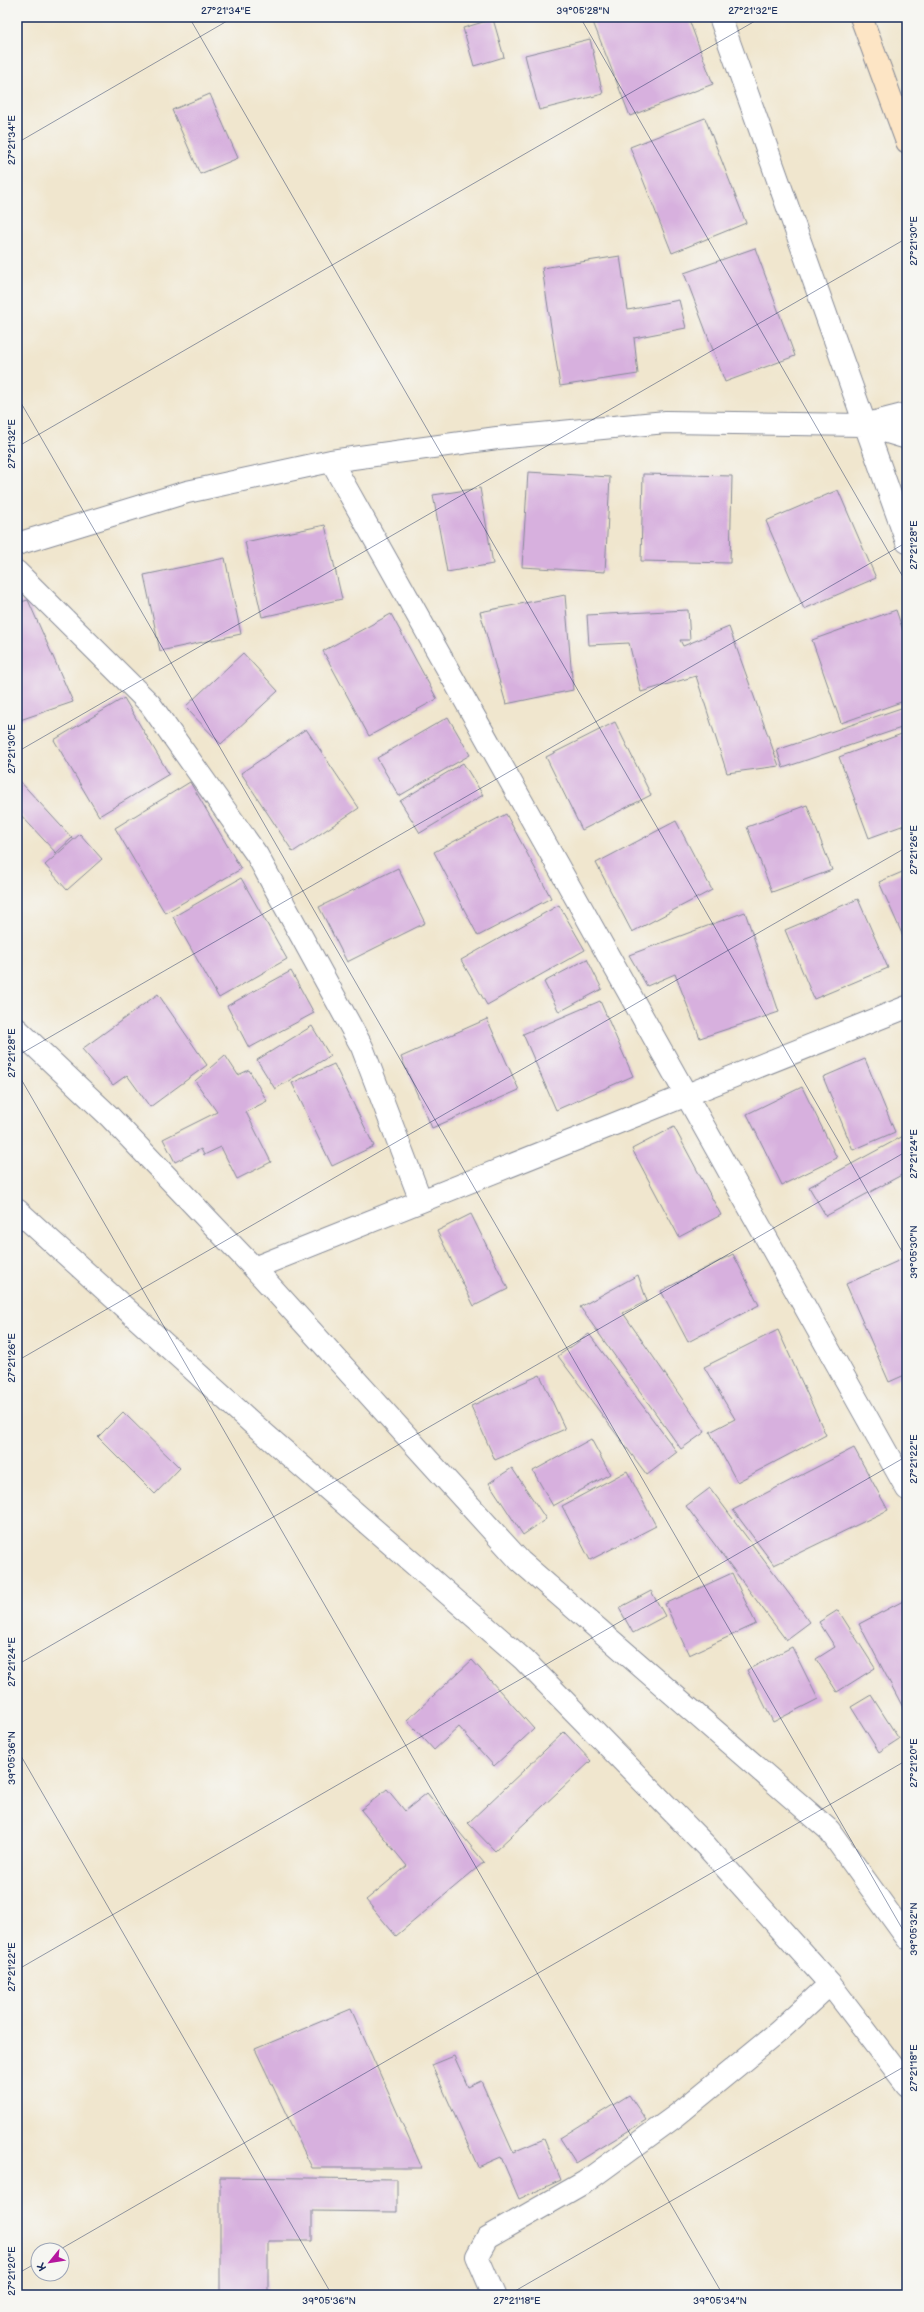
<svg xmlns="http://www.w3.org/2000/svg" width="924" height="2312" viewBox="0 0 924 2312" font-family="'Balsamiq Sans',sans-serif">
  <rect width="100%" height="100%" fill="#f6f6f2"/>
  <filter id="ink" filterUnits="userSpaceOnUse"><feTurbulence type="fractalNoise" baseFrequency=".025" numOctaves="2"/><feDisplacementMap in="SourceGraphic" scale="8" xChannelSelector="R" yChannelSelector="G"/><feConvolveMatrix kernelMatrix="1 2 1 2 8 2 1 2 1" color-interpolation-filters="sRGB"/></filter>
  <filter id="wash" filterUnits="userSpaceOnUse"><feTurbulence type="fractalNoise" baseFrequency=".012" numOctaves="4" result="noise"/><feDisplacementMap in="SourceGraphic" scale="16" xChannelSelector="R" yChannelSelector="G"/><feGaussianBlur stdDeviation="0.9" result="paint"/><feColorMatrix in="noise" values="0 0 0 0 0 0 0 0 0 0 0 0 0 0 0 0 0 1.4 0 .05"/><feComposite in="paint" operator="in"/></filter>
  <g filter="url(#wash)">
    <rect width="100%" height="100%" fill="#f0e6ce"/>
    <g id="blocks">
      <path fill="#d7b0de" d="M591 17H688L713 84 630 116Z
        M493 19 504 57 474 66 463 28Z
        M590 39 603 94 539 110 525 55Z
        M210 94 238 158 200 174 172 110Z
        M705 118 746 223 672 253 630 147Z
        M755 248 795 356 725 382 684 273Z
        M620 256 628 310 679 300 686 328 634 338 638 374 560 386 542 268Z
        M528 472 610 477 605 572 522 567Z
        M643 474 732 476 730 563 641 561Z
        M480 488 493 564 447 572 433 495Z
        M838 490 876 578 804 609 766 521Z
        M325 525 342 599 262 617 245 542Z
        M225 558 241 634 160 651 144 575Z
        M565 595 573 690 506 704 480 612Z
        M28 600 73 702 17 721V603Z
        M688 610 690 640H680L683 646 729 627 779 766 727 773 696 676 641 692 629 643 589 645 587 615Z
        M896 610 907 642V700L841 723 812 640Z
        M391 614 437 699 369 736 323 651Z
        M243 653 278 691 221 744 185 707Z
        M124 698 169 774 99 816 54 740Z
        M907 706V726L783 768 777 750Z
        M448 717 470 755 399 796 377 758Z
        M615 722 651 795 582 830 546 757Z
        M306 729 359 808 293 852 241 773Z
        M907 732V824L869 838 839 757Z
        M463 763 483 795 420 833 400 801Z
        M17 778 72 838 56 853 18 812 17 813Z
        M190 782 241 869 165 913 115 828Z
        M807 805 832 870 772 892 747 827Z
        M506 814 551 898 478 936 434 852Z
        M676 821 712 890 632 932 596 863Z
        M80 834 102 859 67 890 45 865Z
        M398 868 425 923 347 962 319 907Z
        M907 870V945L879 882Z
        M241 878 287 959 219 998 173 917Z
        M858 899 888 968 814 999 785 930Z
        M559 905 585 950 487 1005 461 960Z
        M745 912 779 1012 700 1038 675 974 647 986 629 955Z
        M587 959 602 989 559 1012 544 982Z
        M291 971 314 1013 249 1048 227 1006Z
        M158 994 207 1065 150 1107 127 1075 113 1085 82 1049Z
        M600 1001 633 1076 556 1110 523 1034Z
        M487 1019 519 1090 432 1128 401 1057Z
        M312 1026 330 1056 275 1089 257 1060Z
        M225 1055 238 1075 249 1070 267 1101 246 1112 271 1162 237 1179 221 1147 204 1155 201 1149 175 1162 163 1139 217 1112 195 1081Z
        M865 1059 895 1132 853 1150 823 1077Z
        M334 1064 374 1146 332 1166 292 1083Z
        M802 1087 837 1158 782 1185 747 1114Z
        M674 1127 721 1215 679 1237 632 1149Z
        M907 1134V1172L826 1216 809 1187Z
        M471 1214 508 1289 474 1306 437 1231Z
        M733 1254 759 1305 688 1342 661 1291Z
        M907 1257V1374L889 1382 846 1284Z
        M638 1275 647 1301 623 1313 705 1432 681 1449 580 1307Z
        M778 1330 826 1435 737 1482 710 1432 735 1419 704 1367Z
        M589 1334 677 1452 647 1475 558 1356Z
        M540 1375 565 1429 495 1460 471 1406Z
        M123 1412 180 1468 155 1494 98 1437Z
        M591 1439 610 1474 553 1506 533 1471Z
        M854 1448 888 1510 774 1565 733 1510Z
        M512 1468 546 1519 523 1535 489 1483Z
        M627 1471 656 1526 590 1560 562 1506Z
        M710 1488 810 1622 786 1640 686 1506Z
        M732 1573 756 1624 689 1655 665 1604Z
        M651 1591 665 1616 633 1633 619 1608Z
        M907 1599V1715L859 1624Z
        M838 1610 875 1668 837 1692 816 1659 835 1647 819 1622Z
        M792 1647 818 1699 773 1722 747 1670Z
        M472 1660 534 1729 494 1766 459 1727 434 1750 407 1720Z
        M871 1695 899 1739 879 1752 851 1707Z
        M564 1732 591 1761 495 1851 468 1823Z
        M387 1789 405 1811 427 1793 484 1862 396 1936 366 1900 407 1866 361 1810Z
        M351 2009 422 2168H312L255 2049Z
        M454 2056 468 2087 481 2081 513 2152 544 2139 561 2180 519 2199 501 2157 478 2167 432 2065Z
        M629 2095 646 2120 576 2163 560 2138Z
        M220 2177 397 2179V2212L312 2211V2241H268V2295H220Z"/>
    </g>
  </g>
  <g filter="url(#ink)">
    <use href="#blocks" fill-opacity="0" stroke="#868a96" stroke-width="1"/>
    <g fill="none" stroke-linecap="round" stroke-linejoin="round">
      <defs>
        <path id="minor" d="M720 17 907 542
          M864 425 907 438
          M331 461 907 1489
          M17 544 187 492 331 461 497 438 666 422 864 425 907 414
          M17 572 150 704 257 855 362 1047 421 1201
          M17 1029 109 1116 254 1268 520 1561 829 1830 907 1938
          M17 1210 252 1423 524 1660 707 1847 830 1984 907 2085
          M254 1268 907 1007
          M494 2295 477 2256 487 2238 585 2182 677 2115 778 2032 830 1984"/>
        <path id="secondary" d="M861 17 907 142"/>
      </defs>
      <use href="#minor" stroke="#868a96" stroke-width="24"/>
      <use href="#secondary" stroke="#868a96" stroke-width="24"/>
      <use href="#minor" stroke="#fff" stroke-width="22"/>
      <use href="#secondary" stroke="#fde5c5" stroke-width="22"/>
    </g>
  </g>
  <path fill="none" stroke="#1b2f5e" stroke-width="1" stroke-opacity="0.45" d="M189 17 907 1260M580 17 907 584M17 143 234 17M17 396 907 1937M17 447 762 17M17 752 907 238M17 1056 907 542M17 1072 723 2295M17 1361 907 847M17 1665 907 1151M17 1749 332 2295M17 1970 907 1456M59 2250 907 1760M17 2274 38 2262M508 2295 907 2065"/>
  <rect width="924" height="2312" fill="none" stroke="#f6f6f2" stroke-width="44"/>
  <g transform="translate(50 2262) rotate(240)"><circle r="19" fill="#f6f6f2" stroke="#9ea6b7"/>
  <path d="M0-3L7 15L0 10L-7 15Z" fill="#b5179e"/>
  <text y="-6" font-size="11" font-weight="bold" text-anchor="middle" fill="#1b2f5e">K</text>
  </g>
  <rect x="22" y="22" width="880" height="2268" fill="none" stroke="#1b2f5e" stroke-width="1.5"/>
  <g font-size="10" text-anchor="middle" fill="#1b2f5e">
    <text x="226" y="14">27°21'34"E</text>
    <text x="583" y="14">39°05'28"N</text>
    <text x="753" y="14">27°21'32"E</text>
    <text transform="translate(11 140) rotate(-90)" y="4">27°21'34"E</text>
    <text transform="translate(913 241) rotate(-90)" y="4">27°21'30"E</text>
    <text transform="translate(11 444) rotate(-90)" y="4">27°21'32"E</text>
    <text transform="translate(913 545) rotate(-90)" y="4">27°21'28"E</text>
    <text transform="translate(11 749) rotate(-90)" y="4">27°21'30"E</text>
    <text transform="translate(913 850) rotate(-90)" y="4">27°21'26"E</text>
    <text transform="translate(11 1053) rotate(-90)" y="4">27°21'28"E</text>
    <text transform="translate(913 1154) rotate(-90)" y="4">27°21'24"E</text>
    <text transform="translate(913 1252) rotate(-90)" y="4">39°05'30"N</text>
    <text transform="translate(11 1358) rotate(-90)" y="4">27°21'26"E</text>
    <text transform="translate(913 1459) rotate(-90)" y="4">27°21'22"E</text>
    <text transform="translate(11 1662) rotate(-90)" y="4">27°21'24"E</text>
    <text transform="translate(11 1758) rotate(-90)" y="4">39°05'36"N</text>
    <text transform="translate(913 1763) rotate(-90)" y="4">27°21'20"E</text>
    <text transform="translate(913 1929) rotate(-90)" y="4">39°05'32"N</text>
    <text transform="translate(11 1967) rotate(-90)" y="4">27°21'22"E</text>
    <text transform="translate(913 2068) rotate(-90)" y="4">27°21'18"E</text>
    <text transform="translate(11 2271) rotate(-90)" y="4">27°21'20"E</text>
    <text x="329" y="2304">39°05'36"N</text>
    <text x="517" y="2304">27°21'18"E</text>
    <text x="720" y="2304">39°05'34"N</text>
  </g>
</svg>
